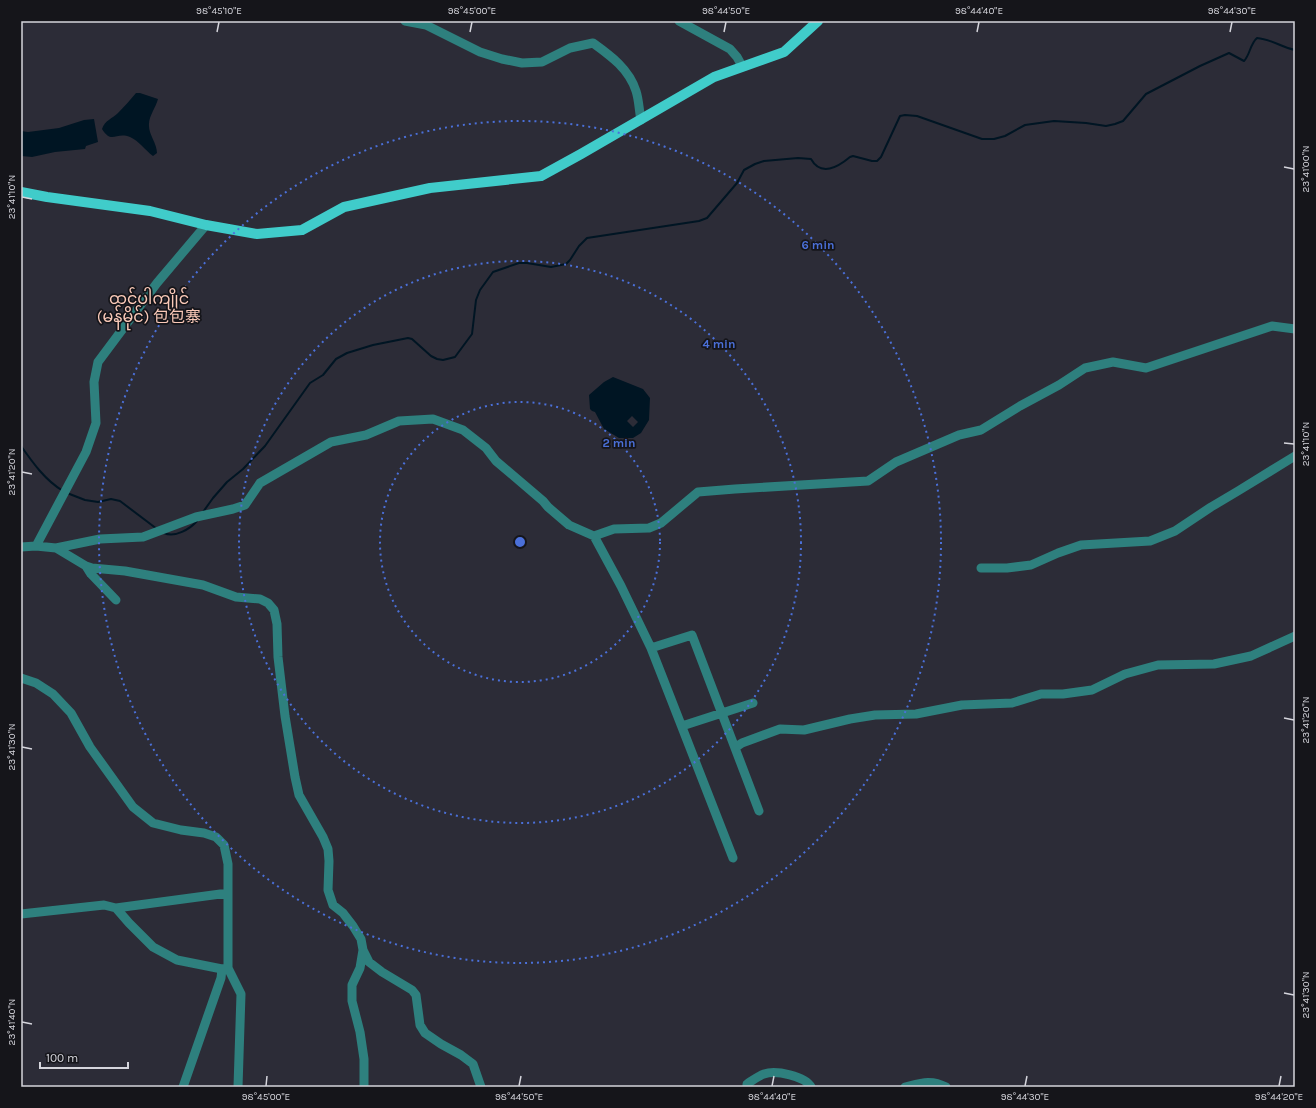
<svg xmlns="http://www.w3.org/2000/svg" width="1316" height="1108" viewBox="0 0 1316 1108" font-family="Karla,'Noto Sans SC','Noto Sans Myanmar',sans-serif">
  <rect width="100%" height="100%" fill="#2c2c37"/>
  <path fill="#001523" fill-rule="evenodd" d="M136 93H140L158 99C156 107 149 116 149 124 148 134 157 143 157 153L153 156C145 150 139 141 130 137 116 131 112 145 102 129 105 120 112 119 118 113 124 107 130 100 136 93Z
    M94 119 98 142 86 146 85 149 55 152 32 157 21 156V131L28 132 59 128 84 120Z
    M613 377 643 389 650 398 649 420 641 433 633 438H619L604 429 595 412 592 411 590 409 589 395 604 382ZM632 416 638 422 633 427 627 421Z"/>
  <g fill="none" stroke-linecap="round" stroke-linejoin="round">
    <path stroke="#001523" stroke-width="2" d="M21 446C33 463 45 480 63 491
      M67 493 85 500 98 502 111 499 120 501 157 529
      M203 512 213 498 227 482 243 469 265 446 310 383 323 375 336 359 347 353 373 345 408 338 412 339 431 356 437 359 443 360 455 357 472 334 476 300 480 290 493 272 519 263H527L551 267 566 264 570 260 579 246 587 238 699 221 707 218 737 183 744 170 755 164 764 161 798 158 811 159C821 177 838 167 850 157L853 156 872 161H877L881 157 900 116 905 115 917 116 982 139H994L1005 136 1025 125 1054 121 1086 123 1106 126 1115 124 1123 121 1146 94 1200 66 1229 53 1244 61C1250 55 1250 44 1257 38 1271 39 1281 47 1295 50
      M164 533C175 538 190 529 197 521"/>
    <path stroke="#2e807e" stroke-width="9" d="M405 21 426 25 480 52 502 59 522 63 542 62 570 48 593 43C611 56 629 69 636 91 639 100 639 110 641 120
      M679 21 730 49 737 57 742 66
      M594 536 614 529 649 528 661 523 698 492 735 489 868 481 896 462 959 435 981 430 1020 406 1059 385 1085 368 1113 362 1146 368 1272 326 1295 329
      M36 546 86 452 96 423 94 382 98 362 157 283 206 225
      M21 547 36 546 56 548 100 539 143 537 196 517 233 509 245 505 260 483 331 442 366 435 399 421 433 419 463 430 486 448 496 461 543 501 548 507 569 525 594 536 621 586 651 648 662 676 733 858
      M56 548 86 566 92 568 125 571 203 585 236 597 260 599 268 603 274 610 277 624 278 657 285 716 295 777 299 795 323 837 328 849 329 861 328 890 333 905 343 913 353 926 361 939 363 950 369 962 382 972 412 990 416 995 420 1025 425 1033 441 1044 461 1055 473 1064 481 1087
      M86 566 91 574 116 600
      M981 568H1007L1031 565 1058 553 1081 545 1150 541 1175 531 1211 507 1238 491 1295 456
      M651 648 692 635 759 811
      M21 678 36 683 53 694 71 713 90 747 133 807 153 823 181 830 204 833 216 837 224 845 228 864V968L241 994 238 1087
      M682 726 753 703
      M736 747 742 743 780 729 804 730 850 719 875 715 916 714 962 705 1012 703 1041 694H1063L1092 690 1125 674 1158 665 1214 664 1251 656 1295 636
      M116 908 228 893
      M21 914 104 905 116 908 129 923 153 947 177 960 222 969 228 968
      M363 950 360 968 352 985V1001L360 1032 364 1059V1087
      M183 1087 221 978 222 969
      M747 1087V1084C752 1081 758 1076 764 1074 776 1070 805 1076 811 1087
      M905 1087C921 1083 931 1079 946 1087"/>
    <path stroke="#40ccca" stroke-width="10" d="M21 192 47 197 150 211 206 225 257 234 302 230 344 207 430 188 541 176 581 154 714 77 784 52 818 21"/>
  </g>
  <path fill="none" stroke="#d5d5dc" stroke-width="1.5" d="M217 32 219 22M470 32 472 22M724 32 726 22M977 32 979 22M1230 32 1232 22M1284 167 1294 169M22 197 32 199M1284 443 1294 444M22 472 32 474M1284 718 1294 720M22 747 32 749M1284 993 1294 995M22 1022 32 1024M266 1086 267 1076M519 1086 521 1076M772 1086 774 1076M1025 1086 1027 1076M1279 1086 1281 1076"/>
  <g fill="none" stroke="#4b70d9" stroke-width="2" stroke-dasharray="2 4">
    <circle cx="520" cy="542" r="140"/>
    <circle cx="520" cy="542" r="281"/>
    <circle cx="520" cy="542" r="421"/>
  </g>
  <g text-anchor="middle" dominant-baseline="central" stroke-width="3.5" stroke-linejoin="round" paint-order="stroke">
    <g font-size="16" fill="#fac9b8" stroke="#15151a">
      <text x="149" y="298">ထင်ပါကျိုင်<tspan x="149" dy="18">(မန်မိုင်) 包包寨</tspan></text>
    </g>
  </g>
  <circle cx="520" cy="542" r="6" fill="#4b70d9" stroke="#15151a" stroke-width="2"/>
  <g font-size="12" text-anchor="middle" font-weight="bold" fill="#4b70d9" stroke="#15151a" stroke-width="3.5" stroke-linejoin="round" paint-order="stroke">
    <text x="818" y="249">6 min</text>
    <text x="719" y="348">4 min</text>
    <text x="619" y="447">2 min</text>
  </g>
  <rect width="1316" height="1108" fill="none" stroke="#15151a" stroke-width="44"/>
  <path d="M40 1062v6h88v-6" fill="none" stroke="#d5d5dc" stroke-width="2"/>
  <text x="46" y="1062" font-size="12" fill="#d5d5dc" stroke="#15151a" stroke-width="3" paint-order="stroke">100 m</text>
  <rect x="22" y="22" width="1272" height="1064" fill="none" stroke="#d5d5dc" stroke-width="1.5"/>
  <g font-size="10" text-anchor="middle" fill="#d5d5dc">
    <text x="219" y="14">98°45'10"E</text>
    <text x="472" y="14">98°45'00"E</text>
    <text x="726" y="14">98°44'50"E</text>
    <text x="979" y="14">98°44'40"E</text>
    <text x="1232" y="14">98°44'30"E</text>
    <text transform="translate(1305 169) rotate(-90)" y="4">23°41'00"N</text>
    <text transform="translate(11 197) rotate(-90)" y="4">23°41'10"N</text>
    <text transform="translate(1305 444) rotate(-90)" y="4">23°41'10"N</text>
    <text transform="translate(11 472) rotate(-90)" y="4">23°41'20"N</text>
    <text transform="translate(1305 720) rotate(-90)" y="4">23°41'20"N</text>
    <text transform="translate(11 747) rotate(-90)" y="4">23°41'30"N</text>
    <text transform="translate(1305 995) rotate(-90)" y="4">23°41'30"N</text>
    <text transform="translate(11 1022) rotate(-90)" y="4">23°41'40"N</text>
    <text x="266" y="1100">98°45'00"E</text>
    <text x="519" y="1100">98°44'50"E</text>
    <text x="772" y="1100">98°44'40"E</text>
    <text x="1025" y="1100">98°44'30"E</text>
    <text x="1279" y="1100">98°44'20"E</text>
  </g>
</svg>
